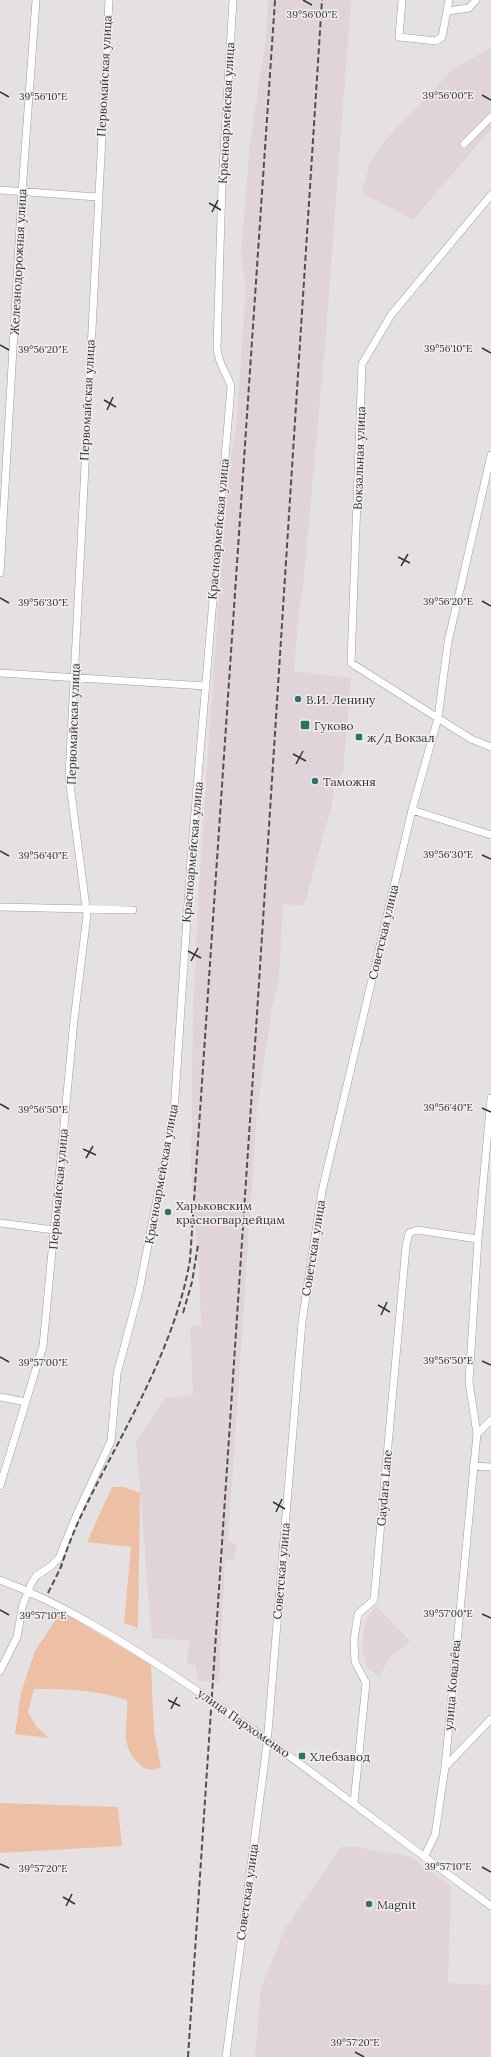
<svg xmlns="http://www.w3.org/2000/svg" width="491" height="2057" viewBox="0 0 491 2057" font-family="Lora,serif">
  <rect width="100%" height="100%" fill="#e5e1e3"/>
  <path fill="#e0d4da" d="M268 0H351L325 345 303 587 298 620 294 671 351 678 343 772 334 787 331 808 304 906 283 904 279 978 272 1007 257 1110 228 1542 237 1544 234 1560H225L219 1683 198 1681 196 1665 187 1664 189 1640 152 1639 136 1441 166 1398 193 1395 190 1327 201 1325 199 1270 191 1169 193 1012 199 882 228 470 236 431 246 285 241 254 250 143 266 39Z
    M491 47V129L413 220 362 193 370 162 389 136 452 70Z
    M376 1606 410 1641 389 1658 380 1676 367 1668 362 1648 365 1621Z
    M341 1847H357L411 1857 451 1886 448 1983 491 1985V2057H255L261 1988 285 1928Z"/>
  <path fill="#edc0a6" d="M112 1487H124L140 1493 138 1628 124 1623 131 1547 87 1542Z
    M68 1615 151 1665 154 1732 161 1767C152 1771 145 1771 138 1763 118 1741 129 1727 127 1700 98 1690 65 1689 34 1689L28 1712 36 1726 49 1738 15 1734 21 1692 35 1651 58 1616Z
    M0 1803 118 1807 122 1846 0 1853Z"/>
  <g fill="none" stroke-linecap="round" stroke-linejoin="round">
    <defs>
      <path id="minor" d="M402 0 399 37 436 41 442 37 449 0
        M448 11 469 8 476 0
        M464 144 491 117
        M0 190 97 197
        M491 195 391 315 362 364 351 663 471 739 491 747
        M0 573 22 192 36 0
        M0 673 206 686
        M412 810 491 835
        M0 907 133 910
        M0 1223 54 1230
        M0 1397 26 1402
        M477 1434 469 1382 478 1239 491 1098
        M473 1466 491 1467
        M0 1486 43 1346 74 1020 87 915 69 777 109 0
        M0 1580C62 1603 120 1640 175 1676 284 1748 385 1829 491 1906
        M0 1671 17 1637 23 1604 31 1584 36 1576 51 1566 59 1558 77 1514 111 1441 117 1374 139 1291 174 1112 191 859 231 387C227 371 219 368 217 348L222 185 233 0
        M445 1767 491 1719
        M354 1803 366 1683 355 1662 354 1640 358 1614 374 1600 406 1246 409 1233 417 1230 478 1239
        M424 1857 435 1835 445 1767 477 1434 491 1420
        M226 2057 267 1744 302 1322 322 1191 412 810 438 718 448 642 491 455"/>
    </defs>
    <use href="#minor" stroke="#a09c9e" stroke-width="8"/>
    <use href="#minor" stroke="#fff" stroke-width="7"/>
    <path stroke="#514f50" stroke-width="2" stroke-dasharray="6 3" stroke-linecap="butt" d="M183 1313 192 1282 198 1245
      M60 1569C66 1552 72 1535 80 1518 120 1434 174 1353 190 1260L275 0
      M48 1593 62 1565
      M188 2057 255 1045 322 0"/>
  </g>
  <path fill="none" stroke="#343233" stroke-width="1.5" d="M303 0 312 5M0 92 9 97M482 95 491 100M209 203 221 210M212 212 218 200M0 345 9 350M482 348 491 353M104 400 116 407M107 410 113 397M398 557 410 563M401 566 408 554M0 598 9 603M482 601 491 606M293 754 306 761M296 764 303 751M0 851 9 856M482 855 491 859M188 951 201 958M191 961 198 948M0 1104 9 1109M482 1108 491 1112M83 1149 96 1155M86 1158 93 1146M378 1305 390 1312M381 1315 387 1302M0 1357 9 1362M482 1361 491 1365M273 1502 285 1509M276 1512 282 1499M0 1610 9 1615M482 1614 491 1618M168 1700 180 1706M171 1709 177 1697M0 1864 9 1868M482 1867 491 1872M63 1897 75 1904M66 1906 72 1894M355 2052 364 2057"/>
  <g fill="#2c7267" stroke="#f2eef0" stroke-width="1.5">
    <circle cx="298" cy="699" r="4"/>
    <rect x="300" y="720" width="10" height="10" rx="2"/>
    <rect x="355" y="733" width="8" height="8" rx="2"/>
    <circle cx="315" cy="781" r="4"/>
    <circle cx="168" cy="1212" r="4"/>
    <rect x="298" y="1752" width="8" height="8" rx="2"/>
    <circle cx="369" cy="1904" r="4"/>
  </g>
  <g text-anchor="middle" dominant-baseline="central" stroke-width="3" stroke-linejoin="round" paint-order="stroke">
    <g font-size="12" fill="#343233" stroke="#f2eef0">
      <text transform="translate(104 76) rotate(-87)">Первомайская улица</text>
      <text transform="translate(226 113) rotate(-87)">Красноармейская улица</text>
      <text transform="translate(18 262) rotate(-87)">Железнодорожная улица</text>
      <text transform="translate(87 400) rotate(-87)">Первомайская улица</text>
      <text transform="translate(359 458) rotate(-88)">Вокзальная улица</text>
      <text transform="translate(218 529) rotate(-85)">Красноармейская улица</text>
      <text transform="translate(73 724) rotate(-88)">Первомайская улица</text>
      <text transform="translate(192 852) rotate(-85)">Красноармейская улица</text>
      <text transform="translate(383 932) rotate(-77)">Советская улица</text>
      <text transform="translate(161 1174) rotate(-80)">Красноармейская улица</text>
      <text transform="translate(58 1189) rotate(-85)">Первомайская улица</text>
      <text transform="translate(313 1248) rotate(-81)">Советская улица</text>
      <text transform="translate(384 1488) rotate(-85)">Gaydara Lane</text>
      <text transform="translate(281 1571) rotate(-85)">Советская улица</text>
      <text transform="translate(452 1685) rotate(-85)">улица Ковалёва</text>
      <text transform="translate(244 1723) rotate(35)">улица Пархоменко</text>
      <text transform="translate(247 1892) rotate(-82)">Советская улица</text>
    </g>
    <g font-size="12" fill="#343233" stroke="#f2eef0" text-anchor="start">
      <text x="306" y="699">В.И. Ленину</text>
      <text x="314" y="725">Гуково</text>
      <text x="367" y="737">ж/д Вокзал</text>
      <text x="323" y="781">Таможня</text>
      <text x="176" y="1205">Харьковским<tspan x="176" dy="14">красногвардейцам</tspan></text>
      <text x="310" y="1756">Хлебзавод</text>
      <text x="377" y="1904">Magnit</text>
    </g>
  </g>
  <g font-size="10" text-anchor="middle" fill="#343233" stroke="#f2eef0" stroke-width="3" stroke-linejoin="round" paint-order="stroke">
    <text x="312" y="18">39°56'00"E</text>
    <text x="448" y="99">39°56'00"E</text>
    <text x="43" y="100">39°56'10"E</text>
    <text x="448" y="352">39°56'10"E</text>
    <text x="43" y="353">39°56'20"E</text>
    <text x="448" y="605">39°56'20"E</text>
    <text x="43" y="606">39°56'30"E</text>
    <text x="448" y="858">39°56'30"E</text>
    <text x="43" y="859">39°56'40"E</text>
    <text x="448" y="1111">39°56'40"E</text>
    <text x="43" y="1113">39°56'50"E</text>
    <text x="448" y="1364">39°56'50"E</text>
    <text x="43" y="1366">39°57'00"E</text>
    <text x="448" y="1617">39°57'00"E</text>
    <text x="43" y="1619">39°57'10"E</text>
    <text x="448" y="1870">39°57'10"E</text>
    <text x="43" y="1872">39°57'20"E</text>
    <text x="355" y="2046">39°57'20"E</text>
  </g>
</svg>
